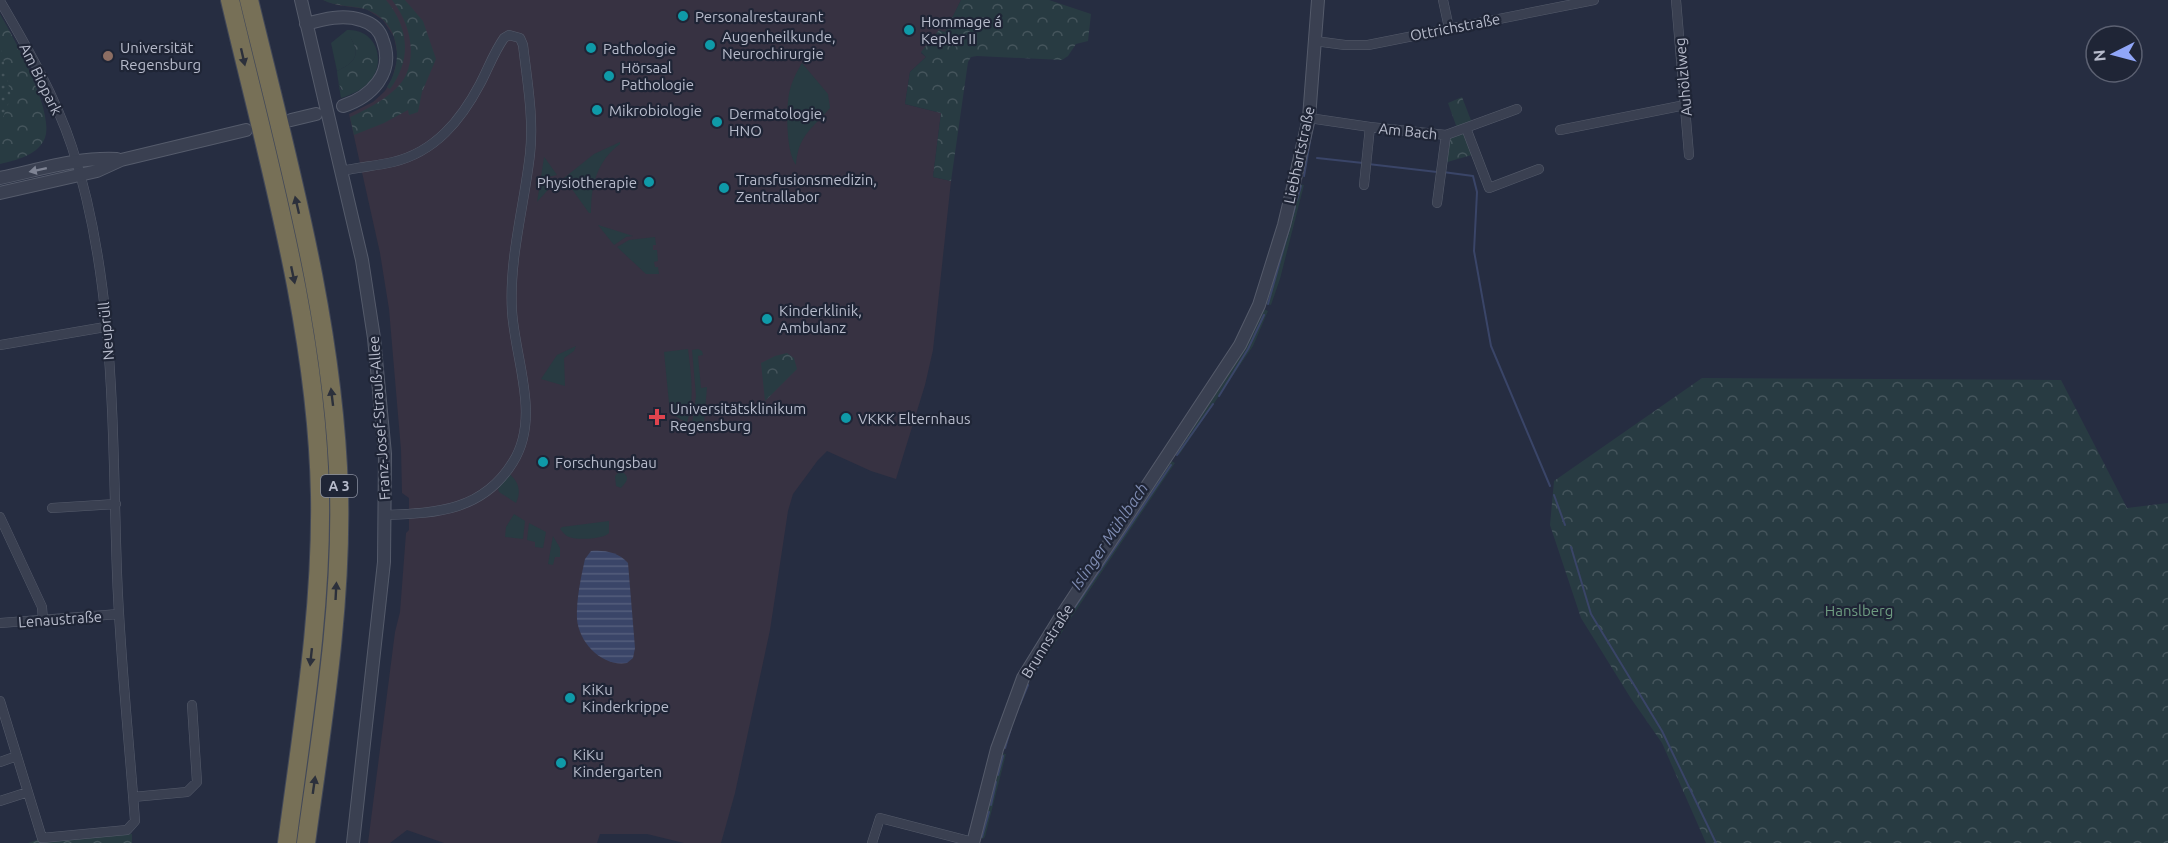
<svg xmlns="http://www.w3.org/2000/svg" width="2168" height="843" viewBox="0 0 2168 843" font-family="Ubuntu,sans-serif">
  <defs>
    <pattern id="forest-crowns" width="20" height="18" patternUnits="userSpaceOnUse" patternTransform="scale(1.5)"><rect width="20" height="18" fill="#283b42"/><path d="M2 6a3 3 0 1 1 6 0M12 15a3 3 0 1 1 6 0" fill="none" stroke="#45555c"/></pattern>
    <pattern id="garden-dots" width="8" height="8" patternUnits="userSpaceOnUse" patternTransform="scale(1.5)"><rect width="8" height="8" fill="#283b42"/><path d="M2 2h.1M6 6h.1" fill="none" stroke="#45555c" stroke-width="1.8" stroke-linecap="round"/></pattern>
    <pattern id="water-rules" width="6" height="5" patternUnits="userSpaceOnUse" patternTransform="scale(1.5)"><rect width="6" height="5" fill="#3a4568"/><path d="M0 2.5h6" fill="none" stroke="#545e7c"/></pattern>
  </defs>
  <rect width="100%" height="100%" fill="#262d41"/>
  <path fill="#373242" d="M323 0H961L945 33 940 30 921 53 926 57 910 72 905 104 941 113 933 177 951 181 933 350 925 385 896 479 871 471 827 451 818 460 793 494 788 511 770 630 735 793 721 843H684L647 834H600L597 843H444L407 830 390 843H368L395 632 400 612 406 533 409 530V498L402 493 401 450 389 309 380 253 349 114 373 102 385 91 392 79 398 57 394 37 383 20 366 9 337 5Z"/>
  <path fill="#283b42" d="M347 30C373 28 386 56 373 77 366 88 354 94 341 98L338 81 341 90 372 70 349 35C361 54 357 62 337 71L331 43Z
    M802 63 828 94 830 108C813 128 798 135 796 165 786 152 786 110 789 94 791 83 796 73 802 63Z
    M620 142V144C597 161 591 185 591 213H589L564 178 594 154Z
    M544 157 545 158 557 175 548 177H541Z
    M554 182V183L537 202 540 184Z
    M1299 184 1304 185 1280 279 1271 305 1266 304Z
    M598 225 633 236 626 237 614 245Z
    M655 237 656 245H653V250H657L658 261 654 262 655 267H658L659 274H646L617 247 629 240Z
    M1261 308 1268 311 1253 346 1179 455 1175 452Z
    M576 346 574 351 564 358 565 386 541 379 557 355Z
    M688 349C691 374 695 398 687 423L670 413 664 352Z
    M698 349 702 351 703 355 698 356 701 388 707 387 704 423 697 427 692 424 696 396 692 350Z
    M1170 460 1175 463 1069 621 1063 618Z
    M619 472 624 473C630 479 626 482 621 488L616 486 615 476Z
    M508 473C518 480 522 491 516 503L499 492 498 489Z
    M514 514 525 521 523 539 505 537 506 527Z
    M609 521V533C604 539 575 541 567 536 565 535 562 531 560 529L562 527Z
    M529 523 546 532 543 548 535 547V542L527 540Z
    M553 536 560 548V557H555L553 565 548 564Z
    M1060 622 1066 626 1032 679 1027 676Z
    M1001 753 1006 754 985 837 983 839 978 837Z"/>
  <path fill="url(#forest-crowns)" d="M323 0H386C409 27 412 60 390 89L387 87C405 60 399 20 365 9 351 5 336 7 323 0Z
    M392 0H405L423 21 436 59 422 92 418 112 409 115 408 110 384 123 354 135 350 117C368 109 397 94 406 75 417 50 408 20 392 0Z
    M961 0H1049L1091 14 1088 41 1076 44 1068 56 1062 60 977 56 971 57 968 62 951 181 933 177 941 113 905 104 910 72 926 57 921 52 939 30 945 32Z
    M0 14C14 38 57 116 44 140 36 156 16 160 0 164Z
    M350 32C356 34 363 35 368 40 385 58 367 89 346 95 339 88 338 81 337 71 357 62 361 54 349 35Z
    M1462 97 1472 123 1457 128 1448 103Z
    M1466 129 1475 154 1444 163 1448 136Z
    M787 353 794 358 797 369 765 401 761 363 775 356Z
    M1702 378 2061 380 2127 508 2168 503V843H1706L1662 743 1630 697 1581 618 1550 525 1554 481Z
    M132 834V843H28L42 838Z"/>
  <path fill="url(#garden-dots)" d="M0 43 11 97 0 125Z"/>
  <path fill="url(#water-rules)" d="M591 551C605 550 618 552 628 563L635 648 633 658 627 663C602 667 579 643 577 619 576 600 581 577 585 559Z"/>
  <g fill="none" stroke-linecap="round" stroke-linejoin="round">
    <path stroke="#3a4568" stroke-width="2" d="M1317 158 1363 163
      M1368 164 1437 172
      M1443 172 1473 176 1477 192 1474 251 1491 346 1550 486
      M1304 176 1312 129
      M1297 200 1301 186
      M1268 304 1295 207
      M1219 396 1248 349 1264 315
      M1177 455 1213 404
      M1554 495 1565 525
      M1571 547 1591 614 1662 731 1716 843
      M1067 619 1171 465
      M1032 677 1063 625
      M1020 704 1028 685
      M1005 748 1011 728
      M998 775 1003 756
      M991 805 996 782
      M982 837 989 812"/>
    <defs>
      <path id="minor" d="M1443 0 1449 28
        M1676 0 1689 155
        M0 1C27 47 55 96 72 147 116 281 112 434 117 573 120 656 129 739 135 821L127 830 42 838 0 701
        M1315 41 1345 45H1368L1594 0
        M1309 118 1370 127 1446 135 1517 109
        M1466 128 1489 188 1539 169
        M1560 130 1685 105
        M342 171C359 167 376 166 393 162 435 152 461 120 480 84 488 69 494 52 504 38L509 35 520 38 523 45C527 80 534 118 530 154 524 207 509 258 512 311 515 360 541 417 513 462 483 511 437 513 386 515
        M1364 185 1370 127
        M1437 203 1446 135
        M0 345 105 327
        M52 508 116 504
        M0 517 42 607 43 621
        M0 623 119 614
        M0 762 17 756
        M133 797 187 792 197 782 192 705
        M0 801 28 792
        M872 843 880 818 973 842"/>
      <path id="tertiary" d="M301 0 362 260 374 338 385 454 384 562 353 843
        M306 24C324 19 343 14 361 20 372 23 380 30 383 41 395 73 371 97 343 106
        M291 120 316 114
        M0 178C39 170 77 157 117 159
        M0 193 97 171 121 160 246 130
        M973 843 997 749 1023 678 1060 618 1240 345 1259 305 1284 225 1295 179 1309 118 1318 0"/>
      <path id="motorway" d="M230 0C268 161 317 329 320 495 322 612 302 728 287 843
        M249 0C288 161 334 324 339 491 342 609 322 726 306 843"/>
    </defs>
    <use href="#minor" stroke="#555b6b" stroke-width="10"/>
    <use href="#tertiary" stroke="#555b6b" stroke-width="14"/>
    <use href="#motorway" stroke="#424858" stroke-width="20"/>
    <use href="#minor" stroke="#3a4051" stroke-width="9"/>
    <use href="#tertiary" stroke="#3a4051" stroke-width="12"/>
    <use href="#motorway" stroke="#777057" stroke-width="18"/>
  </g>
  <defs><path id="oneway-solid" d="M-6-.8H1V-3.2L6.5 0L1 3.2V.8H-6Z" transform="scale(1.5)"/></defs>
  <g fill="#2c303b">
    <use href="#oneway-solid" transform="translate(243 57) rotate(77)"/>
    <use href="#oneway-solid" transform="translate(297 205) rotate(-103)"/>
    <use href="#oneway-solid" transform="translate(293 275) rotate(78)"/>
    <use href="#oneway-solid" transform="translate(332 397) rotate(-97)"/>
    <use href="#oneway-solid" transform="translate(336 591) rotate(-87)"/>
    <use href="#oneway-solid" transform="translate(311 657) rotate(96)"/>
    <use href="#oneway-solid" transform="translate(314 785) rotate(-82)"/>
  </g>
  <use fill="#7f8494" href="#oneway-solid" transform="translate(38 170) rotate(168)"/>
  <g fill="#0f9aa8" stroke="#1f2536" stroke-width="2">
    <circle cx="683" cy="16" r="6"/>
    <circle cx="909" cy="30" r="6"/>
    <circle cx="710" cy="45" r="6"/>
    <circle cx="591" cy="48" r="6"/>
    <circle cx="609" cy="76" r="6"/>
    <circle cx="597" cy="110" r="6"/>
    <circle cx="717" cy="122" r="6"/>
    <circle cx="649" cy="182" r="6"/>
    <circle cx="724" cy="188" r="6"/>
    <circle cx="767" cy="319" r="6"/>
    <circle cx="846" cy="418" r="6"/>
    <circle cx="543" cy="462" r="6"/>
    <circle cx="570" cy="698" r="6"/>
    <circle cx="561" cy="763" r="6"/>
  </g>
  <circle fill="#8d6e63" stroke="#1f2536" stroke-width="2" cx="108" cy="56" r="6"/>
  <path fill="#e0444e" stroke="#1f2536" stroke-width="2" d="M654 408h6v6h6v6h-6v6h-6v-6h-6v-6h6z"/>
  <g text-anchor="middle" dominant-baseline="central" stroke-width="4.5" stroke-linejoin="round" paint-order="stroke">
    <rect fill="#1f2536" stroke="#898e9e" stroke-width="1.5" x="321" y="475" width="36" height="22" rx="4.5"/>
    <g font-size="14" font-weight="bold" fill="#b7bbcb">
      <text x="339" y="486">A 3</text>
    </g>
    <g font-size="15" fill="#b7bbcb" stroke="#1f2536" text-anchor="start">
      <text x="695" y="16">Personalrestaurant</text>
      <text x="921" y="21">Hommage á<tspan x="921" dy="17">Kepler II</tspan></text>
      <text x="722" y="36">Augenheilkunde,<tspan x="722" dy="17">Neurochirurgie</tspan></text>
      <text x="120" y="47">Universität<tspan x="120" dy="17">Regensburg</tspan></text>
      <text x="603" y="48">Pathologie</text>
      <text x="621" y="67">Hörsaal<tspan x="621" dy="17">Pathologie</tspan></text>
      <text x="609" y="110">Mikrobiologie</text>
      <text x="729" y="113">Dermatologie,<tspan x="729" dy="17">HNO</tspan></text>
      <text x="736" y="179">Transfusionsmedizin,<tspan x="736" dy="17">Zentrallabor</tspan></text>
      <text x="637" y="182" text-anchor="end">Physiotherapie</text>
      <text x="779" y="310">Kinderklinik,<tspan x="779" dy="17">Ambulanz</tspan></text>
      <text x="670" y="408">Universitätsklinikum<tspan x="670" dy="17">Regensburg</tspan></text>
      <text x="858" y="418">VKKK Elternhaus</text>
      <text x="555" y="462">Forschungsbau</text>
      <text x="582" y="689">KiKu<tspan x="582" dy="17">Kinderkrippe</tspan></text>
      <text x="573" y="754">KiKu<tspan x="573" dy="17">Kindergarten</tspan></text>
    </g>
    <g font-size="15" fill="#b7bbcb" stroke="#1f2536">
      <text transform="translate(1455 27) rotate(-11)">Ottrichstraße</text>
      <text transform="translate(1683 77) rotate(-95)">Auhölzlweg</text>
      <text transform="translate(41 79) rotate(64)">Am Biopark</text>
      <text transform="translate(1408 131) rotate(6)">Am Bach</text>
      <text transform="translate(1299 155) rotate(-78)">Liebhartstraße</text>
      <text transform="translate(106 331) rotate(-95)">Neuprüll</text>
      <text transform="translate(379 418) rotate(-94)">Franz-Josef-Strauß-Allee</text>
      <text transform="translate(60 619) rotate(-4)">Lenaustraße</text>
      <text transform="translate(1047 641) rotate(-58)">Brunnstraße</text>
    </g>
    <g font-size="15" fill="#6e9c81" stroke="#1f2536">
      <text x="1859" y="610">Hanslberg</text>
    </g>
    <g font-size="16" font-style="italic" fill="#7f8cb2" stroke="#1f2536">
      <text transform="translate(1109 536) rotate(-56)">Islinger Mühlbach</text>
    </g>
  </g>
  <g transform="translate(2114 54) rotate(264)"><circle r="28" fill="#1f2536" stroke="#5c6172" stroke-width="1.5"/>
  <path d="M0-4.5L10 22L0 15L-10 22Z" fill="#90a6f8"/>
  <text y="-9" font-size="16" font-weight="bold" text-anchor="middle" fill="#b7bbcb">N</text>
  </g>
</svg>
